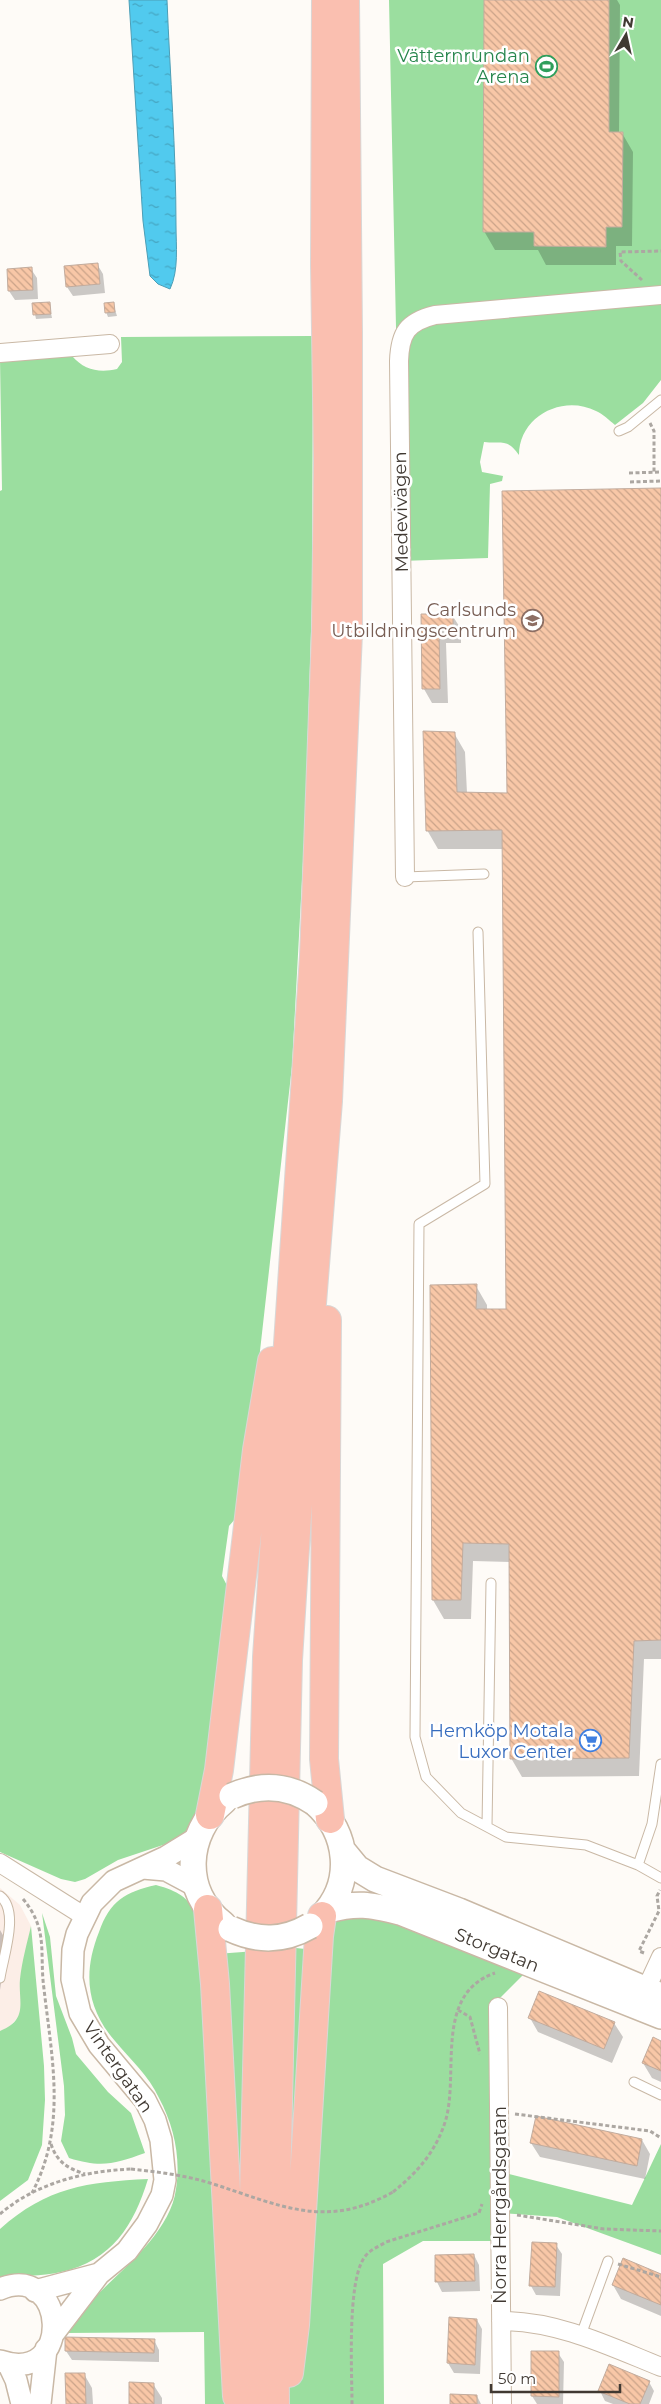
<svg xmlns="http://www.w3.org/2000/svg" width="661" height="2404" viewBox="0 0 661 2404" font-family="Montserrat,sans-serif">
  <defs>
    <pattern id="water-ripples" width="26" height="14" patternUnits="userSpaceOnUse" patternTransform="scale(1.25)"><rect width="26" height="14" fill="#51caee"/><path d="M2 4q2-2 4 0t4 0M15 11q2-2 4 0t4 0" fill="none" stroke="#45a5c1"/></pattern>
    <pattern id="building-back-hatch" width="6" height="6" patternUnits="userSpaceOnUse" patternTransform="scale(1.25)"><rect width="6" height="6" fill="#f8c7a7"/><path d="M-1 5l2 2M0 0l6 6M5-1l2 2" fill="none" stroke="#caa389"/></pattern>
  </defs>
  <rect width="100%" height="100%" fill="#fefbf7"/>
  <path fill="#fceee7" d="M0 1888 20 1905 31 1926 20 1981 23 2000 19 2016 8 2028 0 2031Z"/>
  <path fill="#9bde9f" d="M389 0H661V380L643 403 615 425C609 420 603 414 596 411 562 394 519 417 519 455 507 438 502 444 484 442L480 462 482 472 503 476 502 481 490 484 488 558 401 561Z
    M313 336 312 599 305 824 292 1066 242 1511 229 1526 222 1576 232 1595 209 1783 195 1822 185 1834 169 1843 118 1860 85 1879 75 1882 61 1879 0 1852V491L2 490 0 359 72 356C84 370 99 373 117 369L122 362 121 337Z
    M156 1885C201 1897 196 1916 203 1955L296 1948 324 1951 335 1922 351 1915 374 1916 528 1970 492 2006 501 2172 632 2205 661 2144V2255L557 2217 501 2213V2241H423L383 2264 384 2404H205L204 2332 64 2333C72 2323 79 2313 88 2304 117 2273 170 2235 176 2189 181 2158 174 2126 159 2098 149 2076 130 2059 115 2041 86 2008 83 1972 99 1932 110 1901 125 1892 156 1885Z
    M42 1913 50 1937 56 1996 72 2038 76 2054 108 2092 131 2113 145 2153C115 2164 101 2168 69 2158L61 2141 65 2115 64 2086Z
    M31 1926 44 2066 45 2100 42 2145 28 2180 0 2201V2031C29 2020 18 2001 20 1979 22 1961 27 1943 31 1926Z
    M148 2179C134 2225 112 2261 61 2272 41 2277 20 2274 0 2280V2229C47 2187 87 2182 148 2179Z"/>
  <path fill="url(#water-ripples)" stroke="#4c9eb6" d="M129 0H167C170 75 176 150 176 225 176 246 179 270 170 289L158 284 150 276 143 221Z"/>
  <path fill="#0003" d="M485 0H617L620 5 619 133H622L633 152 632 246H616V265H546L538 250H495L484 231Z
    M97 264 103 274 105 293 73 296 67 287 65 267Z
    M31 269 37 278 38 299 15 300 9 291Z
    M49 303 52 318 36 319 33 305Z
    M113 303 117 316 108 317 106 312Z
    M661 490V1659H644L639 1776 522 1777 511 1758V1562L473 1561 471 1619H444L433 1600 431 1286H476L487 1305V1310L507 1311 503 849H438L427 830 454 733 465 752 467 793 508 794Z
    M452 615 461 629V643H446L448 703H432L424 689 422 616Z
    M0 1930 7 1942 0 1990Z
    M530 2018 614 2023 623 2037 612 2063 538 2032Z
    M661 2042V2082L652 2078 643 2063Z
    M642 2140 650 2154 645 2179 540 2157 531 2143Z
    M556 2245 562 2254 560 2296 536 2295 531 2286Z
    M474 2255 479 2265 480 2291 442 2292 437 2282 436 2256Z
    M661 2275V2316L621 2299 613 2285Z
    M477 2320 482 2329 480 2374 454 2373 448 2363Z
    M154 2340 159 2350V2362L72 2360 66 2351Z
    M558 2353 564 2362 563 2404H537L532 2396Z
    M84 2374 92 2388 93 2404H67Z
    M649 2382 654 2391 649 2404H613L605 2401 600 2391Z
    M153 2384 162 2398V2404H130Z
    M477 2396 481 2404H451Z"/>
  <path fill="url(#building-back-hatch)" stroke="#c2ac9e" d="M484 0H609V132H623L622 227H606V247L534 246V232H483Z
    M98 263 100 284 66 287 64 266Z
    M32 267 33 290 8 291 7 269Z
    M50 302 51 314 33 315 32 303Z
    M114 302 115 312 105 313 104 303Z
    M661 488V1640L634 1641 629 1758 510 1759 509 1544 463 1543 461 1600H432L430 1285 477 1284 476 1309H506L502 830 426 831 423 731 455 732 457 792 507 793 502 491Z
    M421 614H453V629H439L440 689H422Z
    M539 1991 615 2022 604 2049 528 2018Z
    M653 2037 661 2041V2071L642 2063Z
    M536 2116 642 2139 637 2166 530 2143Z
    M532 2242 557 2243 555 2287 529 2286Z
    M474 2254 475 2281 435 2282V2255Z
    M623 2258 661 2274V2305L612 2285Z
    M449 2317 477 2319 475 2365 447 2363Z
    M65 2337 155 2339 154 2353 65 2351Z
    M531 2351H559V2397L531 2396Z
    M609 2364 650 2381 640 2404H630L598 2391Z
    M65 2373H85L86 2404H66Z
    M129 2382 154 2383V2404H129Z
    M450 2394 477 2395V2404H450Z"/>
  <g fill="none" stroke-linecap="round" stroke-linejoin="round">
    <defs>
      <path id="service" d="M619 431 628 427 661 400
        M405 877 484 874
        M478 932 485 1184 419 1224 415 1737 426 1777 461 1813 506 1837 586 1845 638 1865 661 1878
        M487 1826 491 1583
        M638 1865 652 1824 661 1764
        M0 1896C20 1911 3 1957 0 1978
        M634 2082 661 2095
        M581 2335 608 2261"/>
      <path id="minor" d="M0 353 110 344
        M405 877 399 361C400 333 407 322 435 315L661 295
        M0 1863 84 1916
        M641 2000 661 1957
        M498 2007 502 2404
        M501 2321C558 2321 609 2346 661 2367"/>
      <path id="tertiary" d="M143 1868 166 1870 196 1886
        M0 2289C67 2261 75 2386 0 2361
        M35 2291 99 2274
        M54 2333 99 2274 127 2251 147 2224 162 2195 165 2180 161 2140 155 2120 145 2100 99 2045 80 2013 72 1979 73 1950 77 1934 92 1903 114 1881 166 1857 197 1838
        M8 2363 16 2380 22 2404
        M40 2404 46 2349"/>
      <path id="secondary" d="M315 1803C349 1833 354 1883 322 1916
        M343 1851 357 1868 375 1879 459 1911 661 1996
        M328 1910C358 1902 370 1905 400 1912L661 2016
        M223 1924C181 1892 185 1833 224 1801"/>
      <path id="trunk" d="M327 1320 324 1759 330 1819
        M210 1815 219 1770 257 1450 272 1361
        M208 1909 215 1984 237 2396
        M289 2373 295 2325 319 1936 322 1916
        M254 2404 252 2278 267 1657 314 956 326 632 328 461 325 265 326 0
        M275 2404 274 2279 288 1660 304 1404 328 1101 348 633V334L345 0"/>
    </defs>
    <use href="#service" stroke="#c9b8a5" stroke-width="11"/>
    <use href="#minor" stroke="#c9b8a5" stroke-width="20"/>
    <use href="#tertiary" stroke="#c9b8a5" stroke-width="24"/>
    <use href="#secondary" stroke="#c9b8a5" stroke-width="28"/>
    <use href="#trunk" stroke="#d9d7d6" stroke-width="30"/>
    <path stroke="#aca7a2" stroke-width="3" stroke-dasharray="4 2.5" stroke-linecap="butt" d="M642 280 621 261 620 252 661 251
      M650 423 654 431V472
      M629 473 661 472
      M630 482 661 481
      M23 1899C49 1930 39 1953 44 1989 52 2060 67 2126 32 2193
      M644 1953 639 1951 659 1911 657 1896 660 1890
      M458 2010 470 2017 480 2054
      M515 2114 650 2131 661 2138
      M51 2144C57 2162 67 2168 85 2174
      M393 2192C418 2172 437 2150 446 2119 459 2071 434 1994 495 1973
      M0 2214C36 2183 85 2171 131 2169
      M517 2215 604 2229 661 2231
      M618 2264 661 2277
      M352 2404C352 2372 347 2283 364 2258 369 2250 378 2247 386 2242L479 2213 482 2204"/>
    <use href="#service" stroke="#fff" stroke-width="9"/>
    <use href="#minor" stroke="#fff" stroke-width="18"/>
    <use href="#tertiary" stroke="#fff" stroke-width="21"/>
    <use href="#secondary" stroke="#fff" stroke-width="25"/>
    <use href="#trunk" stroke="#fabfb0" stroke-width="28"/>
    <defs>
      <path id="secondary-bridge" d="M232 1796C261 1783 289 1785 315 1803
        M231 1929C259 1942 284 1941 310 1926"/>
    </defs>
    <use href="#secondary-bridge" stroke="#c9b8a5" stroke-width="28" stroke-linecap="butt"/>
    <path stroke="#aca7a2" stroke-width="3" stroke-dasharray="4 2.5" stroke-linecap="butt" d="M131 2169C158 2172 184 2175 210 2183 278 2204 324 2231 393 2192"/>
    <use href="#secondary-bridge" stroke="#fff" stroke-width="25"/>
  </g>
  <defs>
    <symbol id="stadium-ring" viewBox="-11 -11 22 22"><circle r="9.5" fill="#fff" stroke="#2e9e5b" stroke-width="1.5"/><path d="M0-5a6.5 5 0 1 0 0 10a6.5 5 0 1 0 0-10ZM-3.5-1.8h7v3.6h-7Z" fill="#2e9e5b"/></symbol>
    <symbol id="school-ring" viewBox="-11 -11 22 22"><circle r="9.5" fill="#fff" stroke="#8d6e63" stroke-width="1.5"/><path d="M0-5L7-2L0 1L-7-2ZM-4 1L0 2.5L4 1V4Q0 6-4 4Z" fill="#8d6e63"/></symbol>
    <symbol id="supermarket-ring" viewBox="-11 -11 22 22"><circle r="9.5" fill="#fff" stroke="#3f7fe0" stroke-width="1.5"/><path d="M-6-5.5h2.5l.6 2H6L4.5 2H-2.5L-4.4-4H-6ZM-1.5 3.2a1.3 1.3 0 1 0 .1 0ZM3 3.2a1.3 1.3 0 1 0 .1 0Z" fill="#3f7fe0"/></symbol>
  </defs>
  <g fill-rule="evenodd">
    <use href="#stadium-ring" x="534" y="54" width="25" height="25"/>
    <use href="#school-ring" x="520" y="608" width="25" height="25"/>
    <use href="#supermarket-ring" x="578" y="1728" width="25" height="25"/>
  </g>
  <g text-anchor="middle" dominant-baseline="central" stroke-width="5" stroke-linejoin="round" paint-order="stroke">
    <g font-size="18" fill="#27864d" stroke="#fff" text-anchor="end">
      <text x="530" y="56">Vätternrundan<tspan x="530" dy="21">Arena</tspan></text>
    </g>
    <g font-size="18" fill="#403932" stroke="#fff">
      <text transform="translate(401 512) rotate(-91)">Medevivägen</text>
      <text transform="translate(497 1950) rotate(22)">Storgatan</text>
      <text transform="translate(118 2067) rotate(55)">Vintergatan</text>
      <text transform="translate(500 2205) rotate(-90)">Norra Herrgårdsgatan</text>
    </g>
    <g font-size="18" fill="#785e54" stroke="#fff" text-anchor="end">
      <text x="516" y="610">Carlsunds<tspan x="516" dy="21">Utbildningscentrum</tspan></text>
    </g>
    <g font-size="18" fill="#366cbe" stroke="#fff" text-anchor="end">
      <text x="574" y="1731">Hemköp Motala<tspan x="574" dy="21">Luxor Center</tspan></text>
    </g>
  </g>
  <g transform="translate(626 35) rotate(9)" stroke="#ffffff" stroke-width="4" paint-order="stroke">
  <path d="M0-4L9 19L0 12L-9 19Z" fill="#403932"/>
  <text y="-8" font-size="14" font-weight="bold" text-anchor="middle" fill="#403932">N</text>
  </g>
  <path d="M491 2384v8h129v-8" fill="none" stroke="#403932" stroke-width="2.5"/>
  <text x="498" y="2384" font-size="15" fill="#403932" stroke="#ffffff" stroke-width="4" paint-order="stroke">50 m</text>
</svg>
